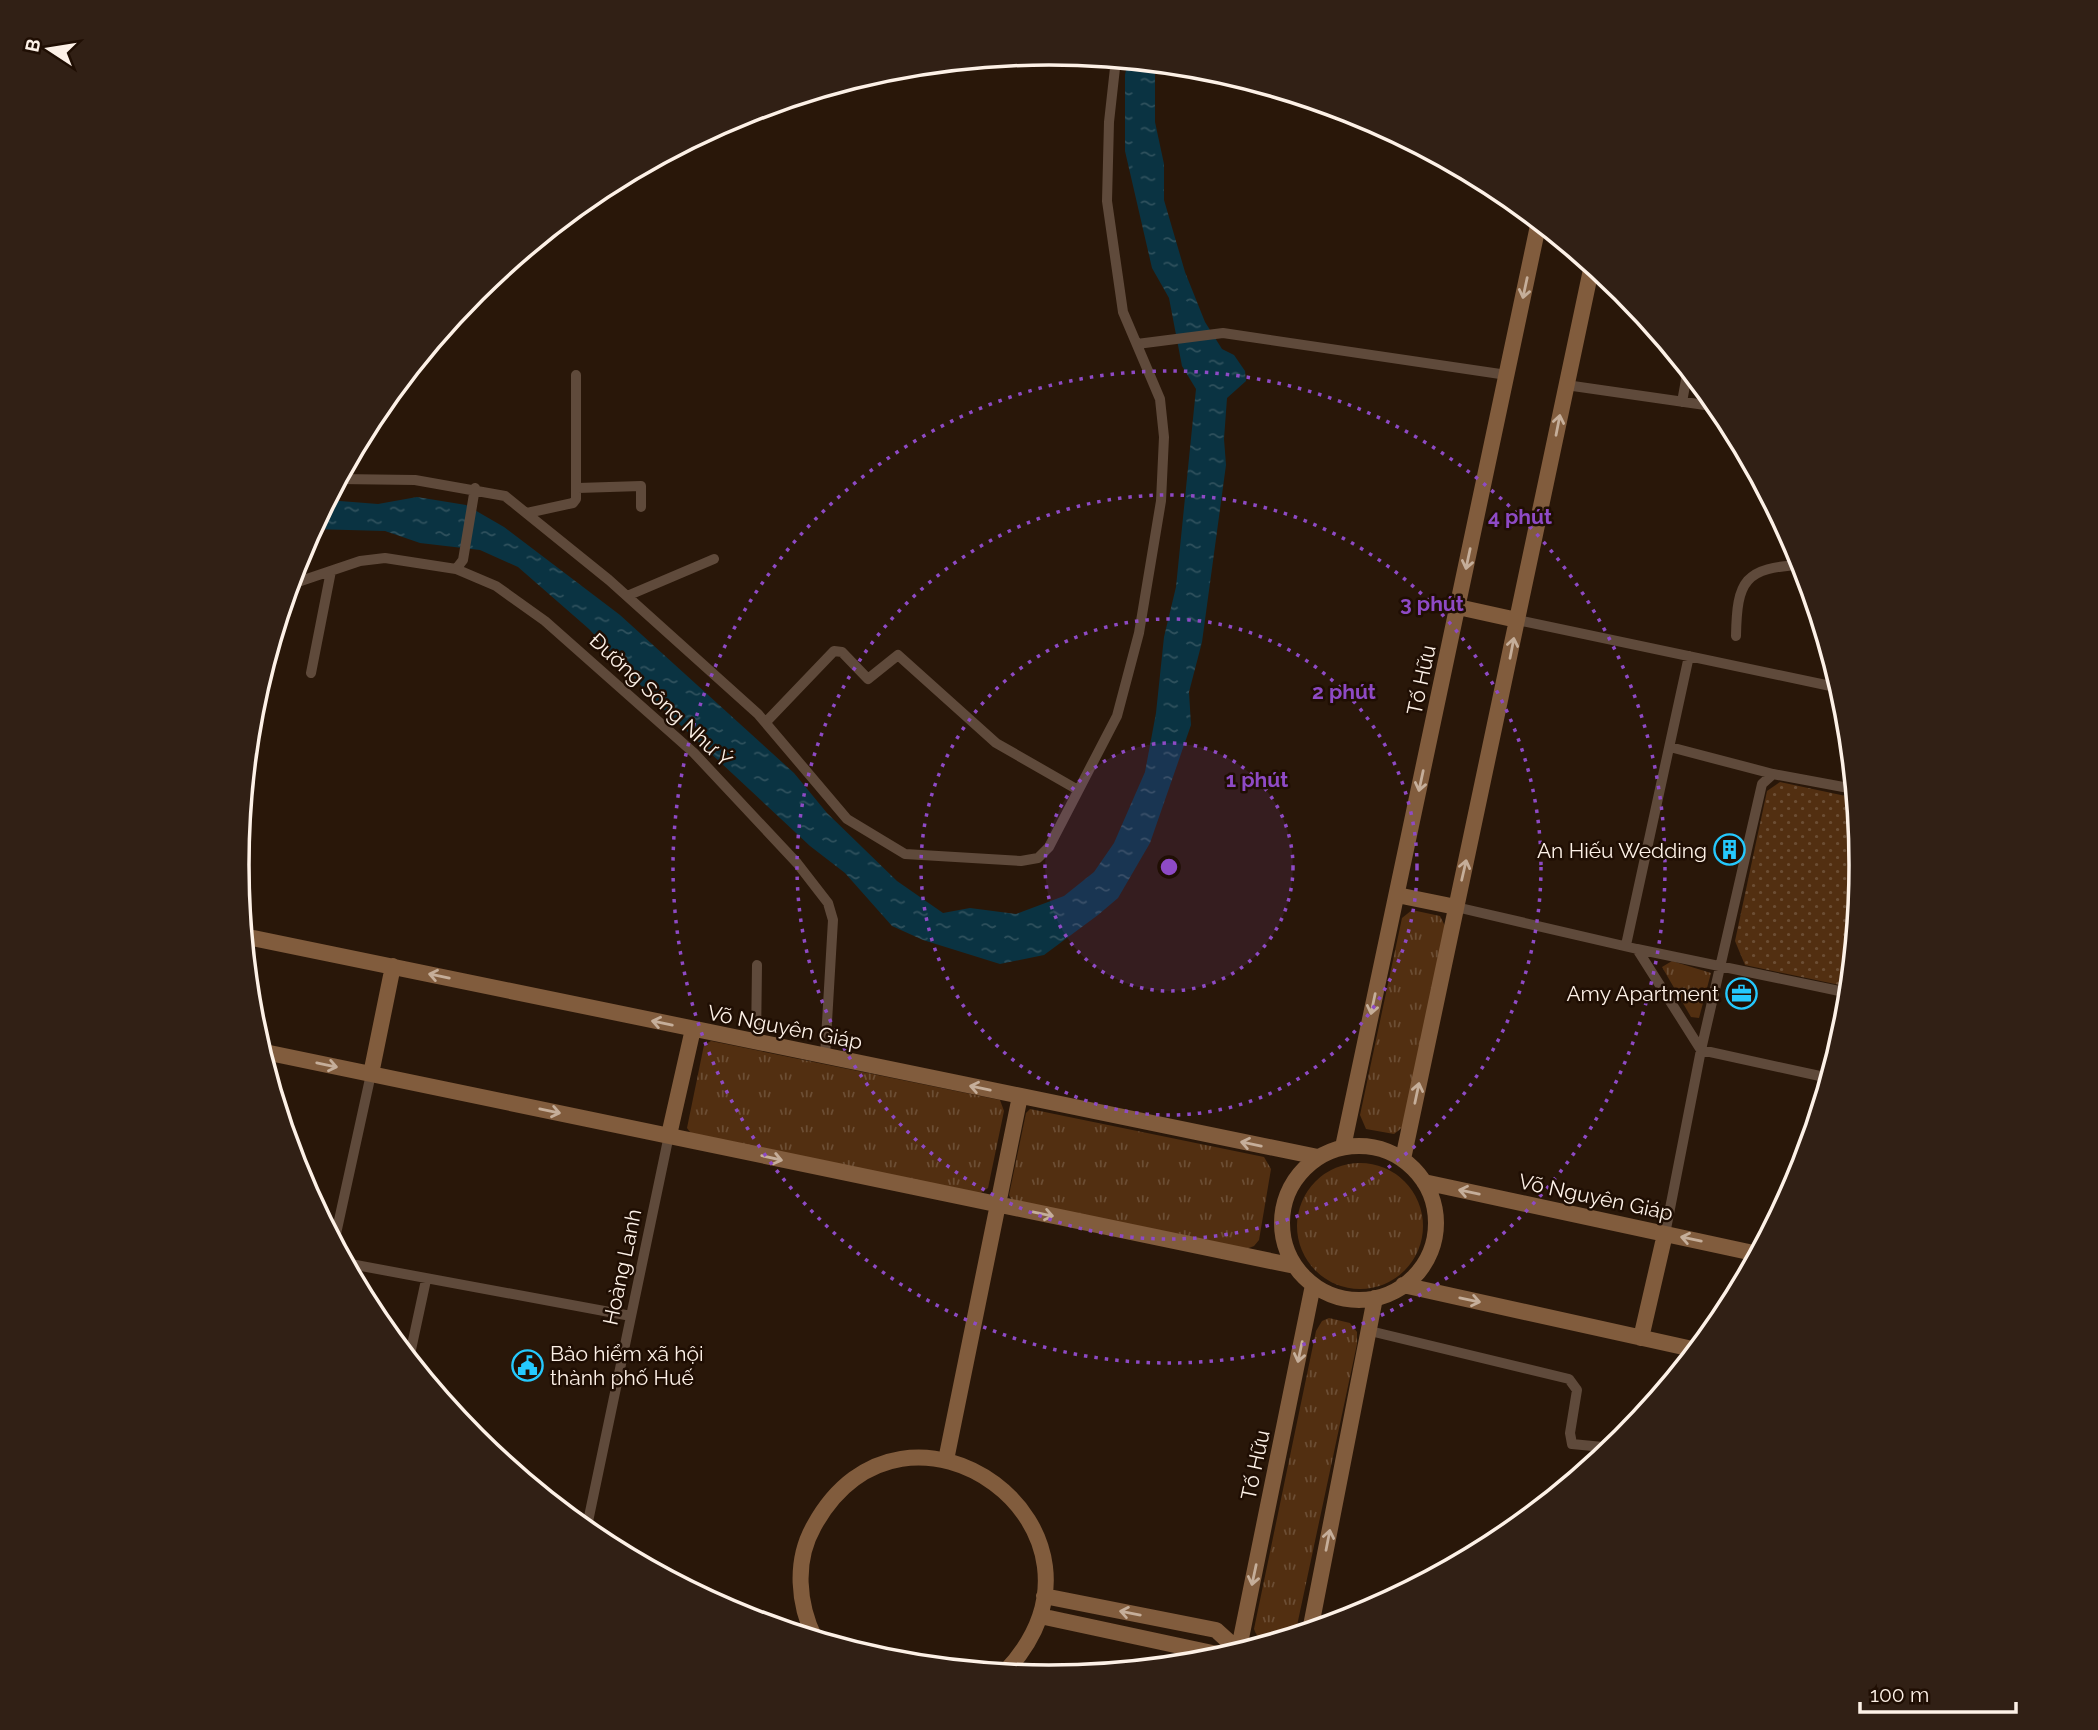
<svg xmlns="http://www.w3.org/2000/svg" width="2098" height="1730" viewBox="0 0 2098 1730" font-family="Raleway,sans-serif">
  <defs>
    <pattern id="grass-tufts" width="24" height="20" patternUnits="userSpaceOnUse" patternTransform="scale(1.75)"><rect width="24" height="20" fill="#522f11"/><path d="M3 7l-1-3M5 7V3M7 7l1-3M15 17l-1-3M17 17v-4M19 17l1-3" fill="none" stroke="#6c4e34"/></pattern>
    <pattern id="park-dots" width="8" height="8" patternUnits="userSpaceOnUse" patternTransform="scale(1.75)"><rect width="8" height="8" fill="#522f11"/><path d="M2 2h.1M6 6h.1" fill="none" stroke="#6c4e34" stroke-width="1.8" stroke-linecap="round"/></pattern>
    <pattern id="water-ripples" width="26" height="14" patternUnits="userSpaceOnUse" patternTransform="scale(1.75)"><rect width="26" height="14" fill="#0a3342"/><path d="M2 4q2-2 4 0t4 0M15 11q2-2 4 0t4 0" fill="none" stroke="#2f515d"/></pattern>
  </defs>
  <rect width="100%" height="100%" fill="#291709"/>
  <path fill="url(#grass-tufts)" d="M1412 910 1440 916 1445 926 1403 1127 1394 1134 1366 1129 1360 1115 1402 918Z
    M1672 961 1711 973 1699 1018 1691 1017 1662 967Z
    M711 1041 1000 1100 1004 1111 988 1188 978 1195 693 1136 687 1128 704 1045Z
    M1030 1109 1264 1157 1271 1169 1259 1240 1254 1246 1241 1251 1012 1201 1009 1195 1026 1113Z
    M1297 1226a63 63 0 1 1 126 0a63 63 0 1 1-126 0Z
    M1329 1318 1350 1323 1357 1332V1344L1295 1635C1281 1640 1260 1648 1254 1629L1316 1331 1322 1321Z"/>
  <path fill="url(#park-dots)" d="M1780 782 1855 798 1861 865 1849 987 1745 965 1735 941 1767 791Z"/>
  <path fill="url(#water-ripples)" d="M1128 60 1155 63V122L1164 164V200L1185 272 1205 322 1222 349 1234 355 1245 371 1246 381 1227 398 1224 439 1226 465 1202 642 1189 692 1191 725 1150 843 1118 898 1098 915 1044 955 1000 964 923 940 892 926 845 873 810 846 660 706 589 629 518 567 480 550 420 543 385 531 312 529 327 500 378 504 417 497 466 505 504 527 620 615 794 773 827 813 897 881 943 913 970 908 1016 914 1064 896 1094 872 1114 843 1145 772 1156 713 1164 637 1176 587 1196 389 1182 366 1169 298 1152 268 1125 151V75Z"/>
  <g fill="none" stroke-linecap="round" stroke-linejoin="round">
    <path stroke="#5f4a3b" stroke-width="10" d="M1137 344 1223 333 1507 375
      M1566 385 1719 407
      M1682 402 1688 369
      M339 479 415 480 505 496 609 580 758 714 847 819 905 854 1021 861 1038 858 1049 847 1117 716 1139 633 1161 501 1164 437 1160 399 1123 312 1107 201 1109 122 1116 59
      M578 488 641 486V507
      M527 513 573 503 576 499V375
      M456 569 463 560 475 488
      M289 585 360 561 385 558 456 569 496 586 545 621 694 753 797 863 828 903 833 920 825 1056
      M627 596 714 559
      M1517 620 1840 688
      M1736 636C1737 581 1744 567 1803 565
      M311 673 331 571
      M766 722 834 651 842 652 868 679 898 655 996 743 1078 790
      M1670 747 1773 774
      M1456 907 1637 949 1701 1050 1829 1078
      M1626 945 1689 656
      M1637 949 1849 993
      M756 1043 757 965
      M1665 1234 1701 1050 1762 784 1773 774 1854 789
      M334 1243 371 1074
      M345 1263 631 1316
      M1370 1331 1569 1379 1577 1390 1570 1433 1572 1444 1613 1448
      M409 1359 426 1280
      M586 1531 669 1135"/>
    <path stroke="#815c3d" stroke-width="16" d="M1458 607 1517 620
      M1397 895 1456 907
      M243 936 1318 1157
      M260 1051 1295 1266
      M371 1074 393 966
      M669 1135 693 1029
      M1282 1223a77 77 0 1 1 154 0a77 77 0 1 1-154 0Z
      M1343 1147 1539 221
      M1403 1159 1592 265
      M1424 1182 1758 1254
      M1403 1285 1697 1350
      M1641 1338 1665 1234
      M946 1460 1020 1096
      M1044 1596 1216 1630 1238 1650
      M1040 1616 1217 1654 1243 1651
      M1310 1631 1375 1298
      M815 1639C798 1604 794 1561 814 1526 905 1360 1141 1530 1004 1673
      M1238 1653 1313 1285"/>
  </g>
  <defs><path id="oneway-shaft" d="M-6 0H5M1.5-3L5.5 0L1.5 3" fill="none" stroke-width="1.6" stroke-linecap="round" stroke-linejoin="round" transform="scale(1.75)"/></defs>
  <g stroke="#c5ae9a">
    <use href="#oneway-shaft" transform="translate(1525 288) rotate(102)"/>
    <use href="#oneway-shaft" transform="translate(1558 425) rotate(-79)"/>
    <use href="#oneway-shaft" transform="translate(1468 559) rotate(102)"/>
    <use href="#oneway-shaft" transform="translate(1512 648) rotate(-79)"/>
    <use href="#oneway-shaft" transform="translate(1421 781) rotate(102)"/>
    <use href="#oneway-shaft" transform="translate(1464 870) rotate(-77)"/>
    <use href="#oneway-shaft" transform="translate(439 976) rotate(-168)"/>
    <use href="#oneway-shaft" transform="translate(1373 1004) rotate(102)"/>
    <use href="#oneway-shaft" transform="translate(662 1023) rotate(-168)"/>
    <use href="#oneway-shaft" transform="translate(327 1065) rotate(12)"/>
    <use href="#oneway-shaft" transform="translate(980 1088) rotate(-168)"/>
    <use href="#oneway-shaft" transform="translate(1417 1093) rotate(-78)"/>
    <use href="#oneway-shaft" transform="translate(550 1111) rotate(12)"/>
    <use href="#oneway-shaft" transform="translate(1251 1144) rotate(-168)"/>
    <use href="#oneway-shaft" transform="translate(772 1158) rotate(13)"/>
    <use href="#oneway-shaft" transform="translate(1469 1192) rotate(-168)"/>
    <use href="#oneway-shaft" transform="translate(1043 1214) rotate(12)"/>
    <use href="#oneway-shaft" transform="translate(1691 1239) rotate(-168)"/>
    <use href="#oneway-shaft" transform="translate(1470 1300) rotate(12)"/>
    <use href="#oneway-shaft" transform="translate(1300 1352) rotate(102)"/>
    <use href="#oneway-shaft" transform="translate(1328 1540) rotate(-79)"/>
    <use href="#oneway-shaft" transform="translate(1254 1575) rotate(102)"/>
    <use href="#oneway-shaft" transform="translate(1130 1613) rotate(-169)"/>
  </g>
  <circle cx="1169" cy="867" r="124" fill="#8e4ac5" fill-opacity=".12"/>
  <g fill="none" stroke="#8e4ac5" stroke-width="3.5" stroke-dasharray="3.5 7">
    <circle cx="1169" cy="867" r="124"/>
    <circle cx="1169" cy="867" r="248"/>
    <circle cx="1169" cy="867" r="372"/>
    <circle cx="1169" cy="867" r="496"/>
  </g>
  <defs>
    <symbol id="building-ring" viewBox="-11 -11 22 22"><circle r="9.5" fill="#1f0e03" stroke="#25c9fe" stroke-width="1.5"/><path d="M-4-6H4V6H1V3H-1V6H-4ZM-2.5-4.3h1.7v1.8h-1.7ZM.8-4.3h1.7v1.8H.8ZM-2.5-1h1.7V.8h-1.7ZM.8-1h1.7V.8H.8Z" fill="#25c9fe"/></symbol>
    <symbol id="office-ring" viewBox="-11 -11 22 22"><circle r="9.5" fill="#1f0e03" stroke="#25c9fe" stroke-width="1.5"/><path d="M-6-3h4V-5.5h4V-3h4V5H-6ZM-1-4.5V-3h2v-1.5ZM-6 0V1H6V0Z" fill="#25c9fe"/></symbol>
    <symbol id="civic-ring" viewBox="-11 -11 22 22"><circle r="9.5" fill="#1f0e03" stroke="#25c9fe" stroke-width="1.5"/><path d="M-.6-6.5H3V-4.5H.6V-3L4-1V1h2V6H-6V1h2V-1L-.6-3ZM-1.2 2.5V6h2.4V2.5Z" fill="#25c9fe"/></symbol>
  </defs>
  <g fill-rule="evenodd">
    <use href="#building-ring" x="1712" y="832" width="35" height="35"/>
    <use href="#office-ring" x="1724" y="976" width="35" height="35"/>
    <use href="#civic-ring" x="510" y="1348" width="35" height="35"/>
  </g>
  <g text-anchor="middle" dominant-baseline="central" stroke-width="5" stroke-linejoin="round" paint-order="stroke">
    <g font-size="21" fill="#fdf1e7" stroke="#1f0e03">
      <text transform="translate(1421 680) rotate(-78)">Tố Hữu</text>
      <text transform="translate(661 700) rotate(43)">Đường Sông Như Ý</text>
      <text transform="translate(785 1027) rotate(11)">Võ Nguyên Giáp</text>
      <text transform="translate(1596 1197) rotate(12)">Võ Nguyên Giáp</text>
      <text transform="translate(622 1267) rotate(-78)">Hoàng Lanh</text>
      <text transform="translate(1255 1465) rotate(-78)">Tố Hữu</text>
    </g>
    <g font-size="21" fill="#fdf1e7" stroke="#1f0e03" text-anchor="end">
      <text x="1707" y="850">An Hiếu Wedding</text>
      <text x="1719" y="993">Amy Apartment</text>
      <text x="550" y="1353" text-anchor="start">Bảo hiểm xã hội<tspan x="550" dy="24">thành phố Huế</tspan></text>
    </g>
  </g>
  <path d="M0 0H2098V1730H0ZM249 865a800 800 0 1 1 1600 0a800 800 0 1 1-1600 0Z" fill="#312015" fill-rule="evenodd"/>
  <path fill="none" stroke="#fdf1e7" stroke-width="3.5" d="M249 865a800 800 0 1 1 1600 0a800 800 0 1 1-1600 0Z"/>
  <circle cx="1169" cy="867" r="10" fill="#8e4ac5" stroke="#1f0e03" stroke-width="3.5"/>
  <g font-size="21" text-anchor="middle" font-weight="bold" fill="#8e4ac5" stroke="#1f0e03" stroke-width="5" stroke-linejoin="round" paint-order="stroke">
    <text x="1520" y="524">4 phút</text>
    <text x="1432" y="611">3 phút</text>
    <text x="1344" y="699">2 phút</text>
    <text x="1257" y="787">1 phút</text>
  </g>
  <g transform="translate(49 49) rotate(282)" stroke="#1f0e03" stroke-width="5" paint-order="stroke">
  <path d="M0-5L12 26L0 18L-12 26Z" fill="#fdf1e7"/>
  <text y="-10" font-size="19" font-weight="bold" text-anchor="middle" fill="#fdf1e7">B</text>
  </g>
  <path d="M1860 1702v10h156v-10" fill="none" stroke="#fdf1e7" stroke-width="3.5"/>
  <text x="1870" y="1702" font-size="21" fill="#fdf1e7" stroke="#1f0e03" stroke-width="5" paint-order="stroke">100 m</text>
</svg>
